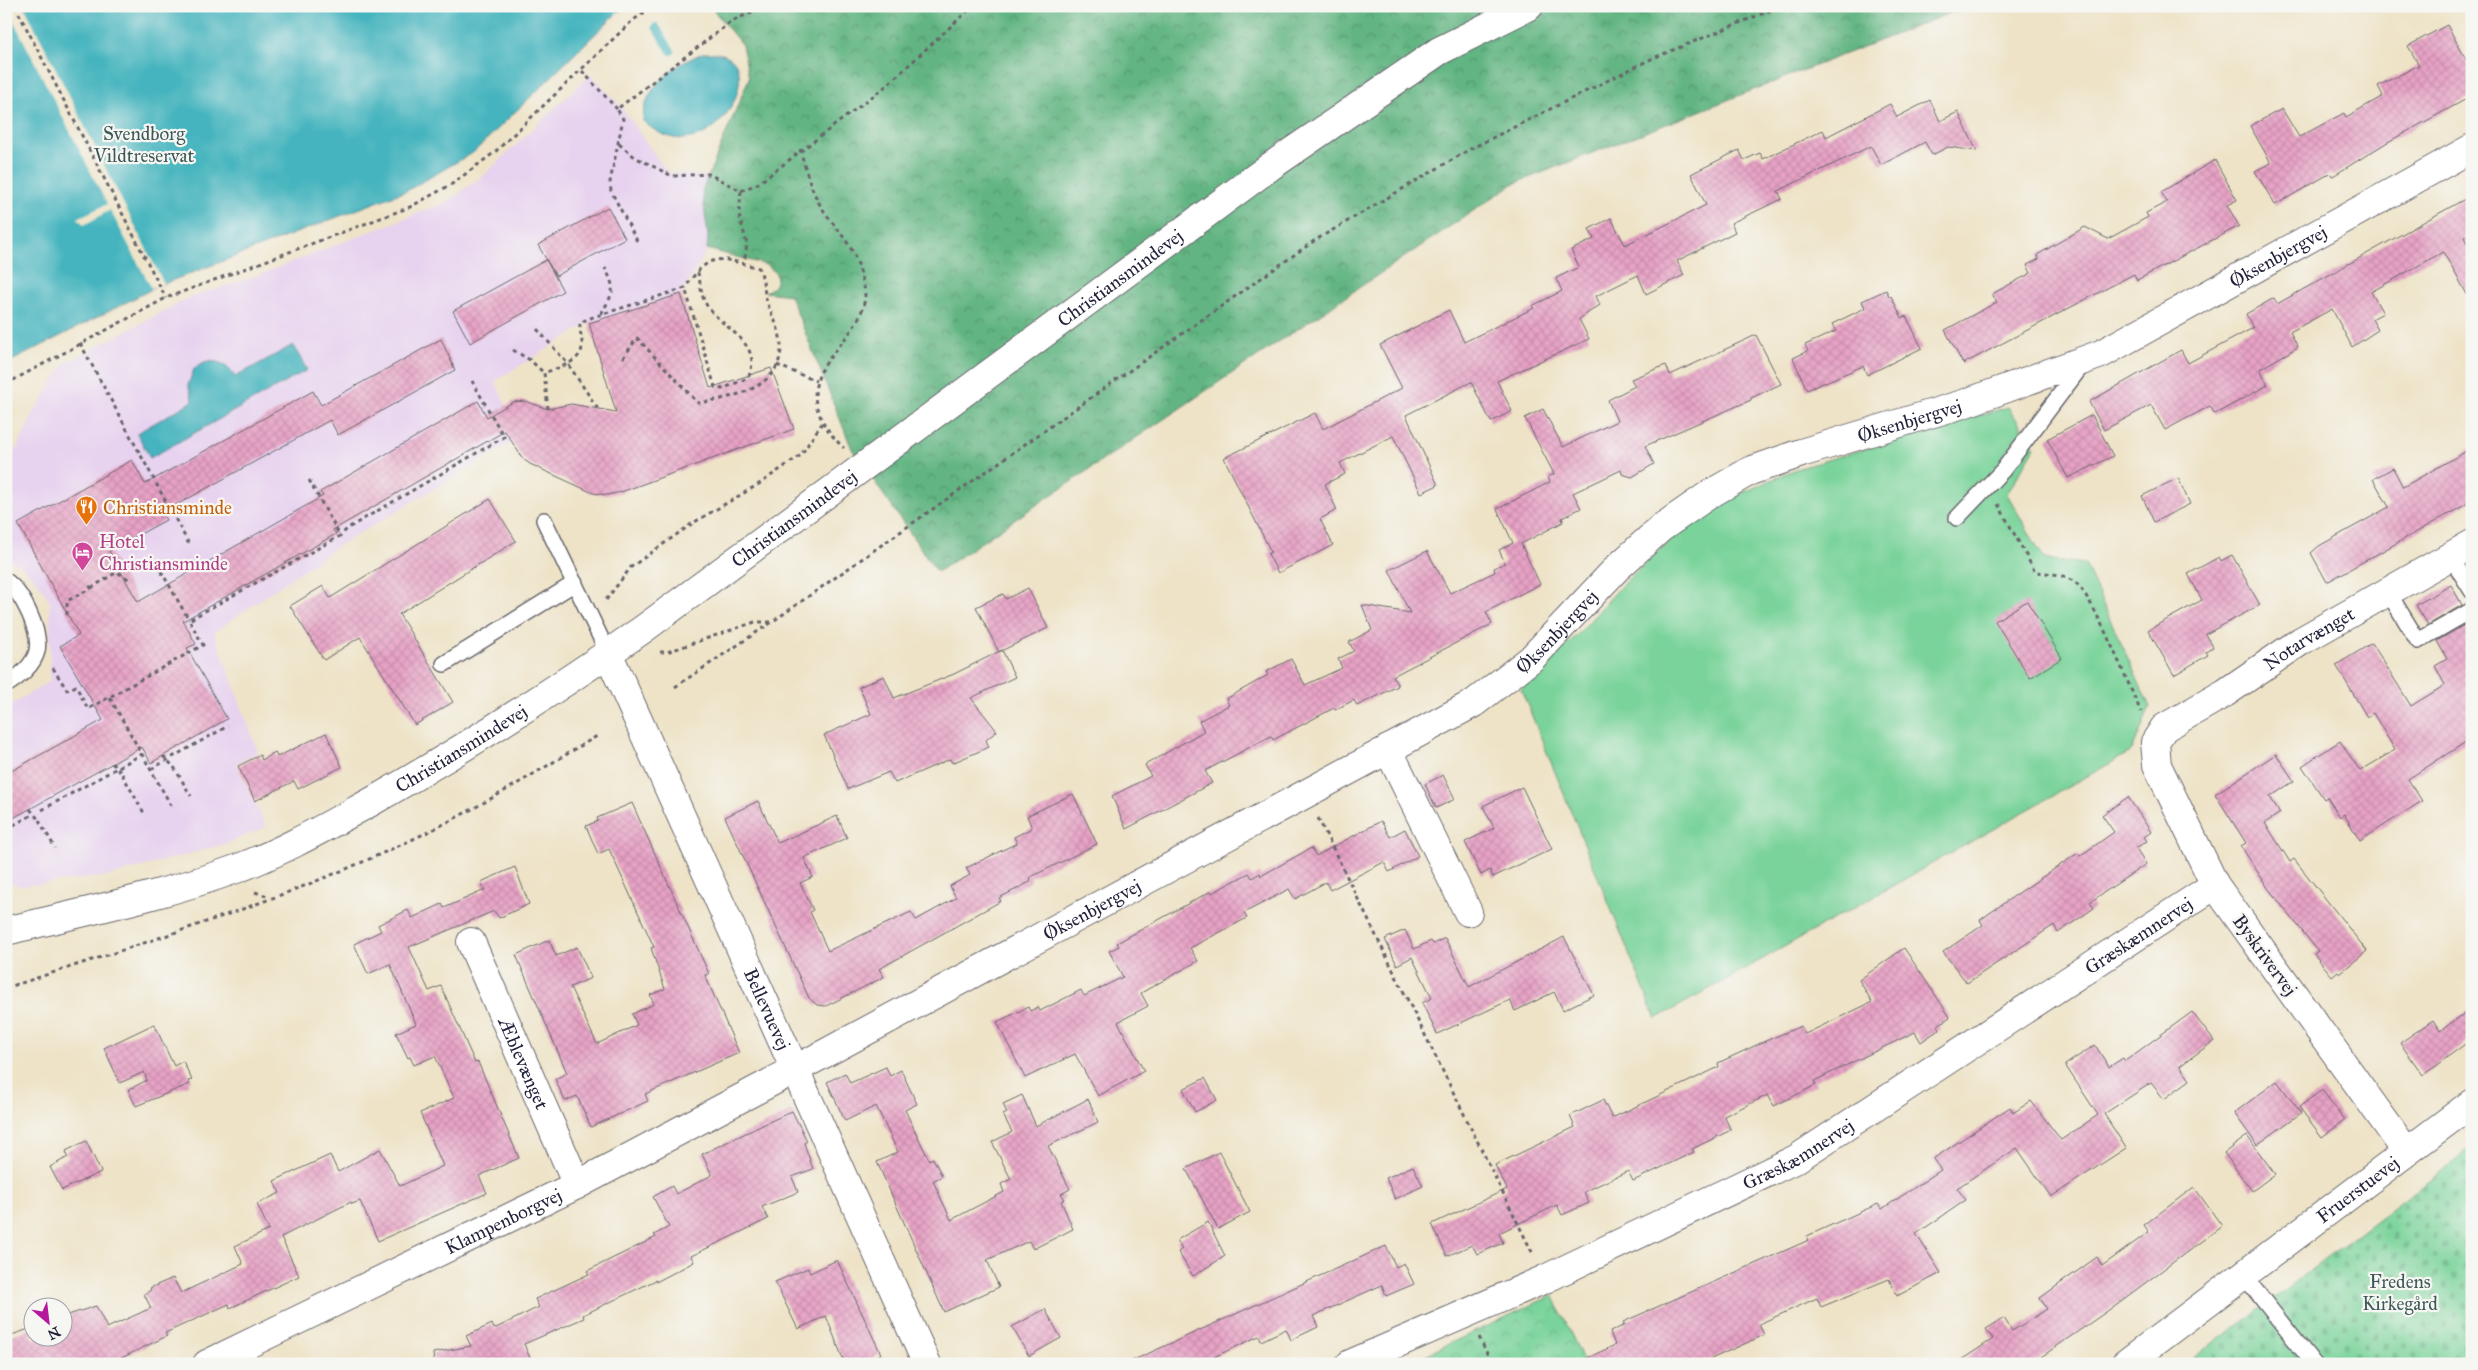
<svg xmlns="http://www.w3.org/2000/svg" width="2478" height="1370" viewBox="0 0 2478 1370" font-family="'IM FELL Great Primer',serif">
  <defs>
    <pattern id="forest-crowns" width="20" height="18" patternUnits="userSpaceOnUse" patternTransform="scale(1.25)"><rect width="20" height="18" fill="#62b582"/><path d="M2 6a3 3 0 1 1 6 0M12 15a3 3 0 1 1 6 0" fill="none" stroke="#50936c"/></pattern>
    <pattern id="cemetery-stones" width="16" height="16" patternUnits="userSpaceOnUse" patternTransform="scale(1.25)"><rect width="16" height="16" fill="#79d39a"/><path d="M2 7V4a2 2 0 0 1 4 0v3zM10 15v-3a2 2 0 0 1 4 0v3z" fill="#68b586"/></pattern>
    <pattern id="park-crowns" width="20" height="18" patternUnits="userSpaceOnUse" patternTransform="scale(1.25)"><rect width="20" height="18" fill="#79d39a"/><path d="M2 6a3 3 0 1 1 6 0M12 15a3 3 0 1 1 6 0" fill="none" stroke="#68b586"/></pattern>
    <pattern id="building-cross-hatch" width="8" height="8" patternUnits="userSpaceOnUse" patternTransform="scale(1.25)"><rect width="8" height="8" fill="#e7a2c5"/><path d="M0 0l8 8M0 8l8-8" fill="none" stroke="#c68baa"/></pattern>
  </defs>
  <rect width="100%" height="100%" fill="#f6f6f2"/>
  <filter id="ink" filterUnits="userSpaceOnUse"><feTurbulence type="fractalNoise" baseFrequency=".02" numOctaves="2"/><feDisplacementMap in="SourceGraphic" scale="10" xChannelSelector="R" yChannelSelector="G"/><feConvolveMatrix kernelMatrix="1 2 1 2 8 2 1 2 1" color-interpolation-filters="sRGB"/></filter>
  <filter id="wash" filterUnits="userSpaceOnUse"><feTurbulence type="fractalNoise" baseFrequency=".0096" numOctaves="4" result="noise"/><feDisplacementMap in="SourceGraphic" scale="20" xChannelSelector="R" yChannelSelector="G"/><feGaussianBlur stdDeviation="1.12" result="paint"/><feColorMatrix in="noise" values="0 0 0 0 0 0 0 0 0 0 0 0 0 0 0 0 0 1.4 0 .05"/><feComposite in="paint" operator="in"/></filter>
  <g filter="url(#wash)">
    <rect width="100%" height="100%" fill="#eee3c7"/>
    <path fill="#e7d2ef" d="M591 74 622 108 667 172 706 176 710 245 681 294 589 323 495 381 521 437 333 549 214 632 258 752 236 764 266 827 225 844 109 876 21 886 6 882V708L50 681V601L39 584 22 566 6 559V470L35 411 65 363 191 297 245 280 445 203 483 176Z"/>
    <path fill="#79d39a" stroke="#4e7a6a" d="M2008 407 2035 447 2007 494 2044 559 2085 564 2150 707 2132 751 1656 1019 1521 689 1579 633 1624 583 1679 532 1731 498 1796 469Z"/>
    <path fill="url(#forest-crowns)" stroke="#426c5e" d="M710 6H1968L1513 184 937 572 852 449 790 295 765 292C775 288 778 282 776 273L767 265 707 249 708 236 702 191 749 78 742 45Z"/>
    <path fill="url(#cemetery-stones)" stroke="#4e7a6a" d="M2472 1148V1364H2186Z"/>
    <path fill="url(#park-crowns)" stroke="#4e7a6a" d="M1553 1295 1585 1364H1406Z"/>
    <path fill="#45b4be" stroke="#346b7c" d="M6 6H624L474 152 408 190 158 286 6 364Z
      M703 53C713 53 721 52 729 57 764 79 705 179 643 121 642 88 675 64 703 53Z
      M293 345 307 370 150 458 137 433 193 401 188 385 194 369C211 356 225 361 235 377Z"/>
    <path fill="#eee3c7" d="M6 6H24L164 284 152 289 110 210 84 225 78 218 107 204Z"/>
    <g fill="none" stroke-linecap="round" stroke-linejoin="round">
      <path stroke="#45b4be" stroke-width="8" d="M656 27 671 51"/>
    </g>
    <g id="blocks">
      <path fill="url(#building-cross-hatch)" d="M2447 25 2472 70V96L2386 143 2333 176 2329 174 2275 205 2255 171 2271 163 2250 126 2282 109 2299 137 2344 113 2346 117 2383 96 2378 86 2419 65 2408 46Z
        M1930 100 1940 121 1958 112 1977 151 1948 147 1932 155 1925 142 1881 165 1871 146 1778 191 1782 199 1731 223 1735 232 1677 261 1684 275 1646 294 1638 275 1596 296 1600 305 1579 319 1589 339 1497 381 1512 411 1491 422 1471 382 1406 415 1438 485 1421 493 1393 436 1340 463 1345 474 1325 484 1337 510 1320 519 1333 545 1278 573 1268 554 1271 552 1224 458 1315 413 1323 429 1402 388 1380 345 1449 310 1464 342 1534 308 1532 306 1562 291 1556 278 1579 267 1571 250 1594 239 1589 229 1611 218 1625 245 1706 205 1691 174 1739 150 1744 160 1760 153 1763 159 1823 130 1826 137 1890 104 1897 117Z
        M2215 160 2237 200 2227 205 2239 226 2137 280 2134 274 1963 364 1945 330 1997 302 1992 294 2031 273 2027 265 2039 259 2037 255 2085 227 2108 239 2148 217 2146 213 2167 202 2161 192Z
        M2472 195V233L2464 237 2472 252V303L2443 252 2371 292 2383 313 2372 319 2378 330 2352 347 2332 309 2290 332 2298 347 2260 369 2268 385 2215 414 2210 406 2165 430 2151 405 2104 430 2089 402 2181 350 2188 363 2253 328 2246 314 2274 298 2277 304Z
        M608 207 625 238 556 276 538 245Z
        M546 260 563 291 470 343 453 311Z
        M1886 290 1889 296H1891L1902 318 1906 316 1922 348 1867 375 1863 366 1807 390 1793 358 1808 351 1805 345 1836 331 1832 324 1865 308 1862 301Z
        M681 294 710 388 771 368 794 429 621 492 607 495 593 493 530 464 523 459 505 431 333 530 336 534 183 621 196 644 187 648 227 719 151 763 142 747 6 822V774L103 720 60 646 79 635 18 524 132 460 145 484 313 391 321 405 441 339 455 370 338 435 330 420 162 513 166 520 109 551 138 602 323 496 320 492 478 401 487 417 513 402 525 401 548 409 571 404 616 412 589 323Z
        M1756 335 1781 384 1751 398V400L1645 446 1654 464 1632 477 1622 474 1621 470 1573 493 1581 508 1562 518 1563 522 1521 544 1540 584 1486 612 1492 624 1393 676 1398 686 1357 706 1354 700 1335 710 1334 708 1273 740 1271 736 1205 771 1212 783 1126 829 1112 796 1151 776 1145 765 1204 731 1199 721 1229 705 1226 699 1268 675 1266 672 1291 659 1305 685 1342 668 1338 659 1354 651 1349 642 1372 630 1362 605 1410 613 1389 570 1427 551 1450 593 1495 572 1494 568 1505 563 1499 550 1513 543 1497 509 1550 482 1548 477 1554 474 1525 418 1543 409 1563 447 1617 421 1608 400 1635 386 1631 379 1666 365 1670 375Z
        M2092 415 2113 456 2068 478 2047 439Z
        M2472 448V501L2327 582 2311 553 2319 546 2389 507 2373 479 2393 468 2403 487Z
        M2178 478 2190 504 2154 522 2142 496Z
        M490 499 516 541 399 614 453 702 415 725 360 637 324 660 290 606 323 586 330 598Z
        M2232 555 2260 605 2206 634 2213 647 2206 652 2208 655 2174 675 2148 630 2202 600 2188 574 2219 557 2221 561Z
        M2451 585 2462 605 2428 625 2416 605Z
        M1028 588 1048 628 999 652 976 607 1003 594 1006 599Z
        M2027 601 2062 658 2030 678 1995 621Z
        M2471 621 2472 738 2408 779 2422 801 2360 841 2344 814 2340 817 2327 797 2324 799 2302 766 2340 741 2360 771 2395 750 2373 713 2367 717 2336 665 2372 643 2411 706 2445 685 2435 666 2447 659 2437 641Z
        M1002 650 1015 677 971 698 997 731 986 740 989 747 952 763 950 759 895 783 889 772 848 789 824 735 871 714 859 687 884 676 894 698 954 674Z
        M326 733 342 767 298 789 294 781 255 801 238 766 260 755 262 760 275 752 277 757Z
        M2276 754 2294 781 2270 797 2280 813 2265 823 2290 862 2294 859 2367 951 2340 973 2338 971 2332 976 2314 954 2318 951 2268 888 2241 846 2246 843 2215 794Z
        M1443 775 1455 799 1436 808 1425 784Z
        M1522 787 1552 849 1493 877 1490 870 1481 875 1465 842 1494 828 1483 806Z
        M1073 794 1097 844 1031 877 1030 882 999 898 1001 901 879 969 884 977 826 1006 817 1005 809 998 725 817 758 801 778 843 837 816 847 838 804 858 813 877 800 883 813 910 810 912 828 951 911 912 916 920 956 898 950 886 970 875 966 868 1017 843 1014 837 1032 828 1027 816Z
        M2128 797 2151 832 2144 837 2147 841 2136 848 2146 864 2090 902 2094 908 2058 933 2054 925 1967 983 1943 952 1983 925 1980 920 2001 905 2078 853 2080 856 2114 832 2102 815Z
        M632 803 709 974 705 975 739 1053 645 1094 648 1101 591 1127 577 1096 565 1101 555 1079 567 1073 516 955 549 940 556 956 577 947 591 978 570 987 597 1044 637 1025 632 1014 654 1004 650 995 665 989 651 948 654 947 609 849 598 854 586 826 598 821 597 818Z
        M1381 821 1390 837 1405 829 1418 856 1389 872 1384 862 1330 890 1326 882 1295 899 1289 889 1244 913 1247 918 1190 948 1198 961 1141 993 1148 1006 1118 1022 1144 1071 1098 1096 1075 1054 1025 1078 997 1022 1028 1007 1030 1011 1038 1007 1040 1011 1081 990 1084 996 1123 977 1109 951 1119 946 1117 943 1211 891 1212 893 1249 873 1252 878 1260 873 1261 876 1311 848 1316 856Z
        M515 867 529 904 499 918 494 911 409 947 429 991 441 986 475 1063 478 1062 519 1158 479 1176 487 1193 378 1241 360 1201 352 1204 351 1202 281 1237 299 1276 230 1308 229 1304 165 1333 167 1336 109 1364H6V1337L32 1328V1338H62V1317L96 1306 107 1328 151 1308 144 1294 151 1290 150 1288 173 1278 181 1293 243 1264 235 1246 269 1230 257 1204 280 1193 274 1181 330 1155 338 1172 380 1149 400 1186 443 1166 420 1113 454 1098 435 1056 414 1065 410 1057 408 1058 396 1033 416 1024 390 964 368 974 354 944 381 931 378 925 408 910 412 918 442 904 444 908 485 890 481 882Z
        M1405 930 1414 949 1431 941 1433 944 1445 938 1469 987 1564 937 1594 995 1563 1010 1554 992 1515 1011 1510 1000 1437 1034 1422 1003 1432 998 1412 957 1397 965 1385 939Z
        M1904 948 1950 1017 1938 1025 1940 1029 1921 1042 1915 1032 1814 1081 1816 1085 1774 1106 1768 1095 1724 1116 1731 1130 1692 1149 1694 1152 1633 1181 1628 1171 1584 1192 1589 1203 1562 1215 1557 1205 1499 1233 1503 1243 1477 1254 1472 1245 1447 1256 1432 1224 1507 1189 1495 1165 1575 1127 1570 1116 1603 1100 1612 1118 1719 1067 1718 1063 1763 1042 1801 1026 1805 1034 1872 1002 1859 980Z
        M2472 1008V1039L2423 1075 2400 1043 2433 1020 2440 1031Z
        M2192 1012 2214 1041 2180 1066 2190 1080 2164 1099 2151 1083 2104 1114 2126 1148 2051 1197 2017 1148 1957 1188 1966 1200 1916 1234 1941 1273 1897 1296 1889 1279 1821 1307 1817 1298 1759 1324 1764 1335 1700 1364H1575L1615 1345 1610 1332 1625 1325 1623 1322 1809 1240 1807 1236 1878 1204 1882 1209 1941 1170 1933 1159 2010 1107 2013 1113 2031 1101 2061 1140 2098 1115 2065 1065 2095 1045 2109 1067 2123 1058 2125 1061Z
        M154 1024 174 1066 183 1061 192 1080 188 1081 190 1084 136 1106 128 1090 147 1080 144 1072 120 1083 104 1048Z
        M886 1067 890 1076 901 1070 917 1104 905 1110 929 1160 933 1158 942 1176 933 1181 951 1220 1004 1192 1001 1184 1011 1179 992 1142 1012 1132 1003 1115 1007 1113 1003 1104 1022 1095 1036 1126 1088 1099 1098 1122 1048 1146 1070 1189 1061 1194 1065 1199 1061 1201 1073 1229 1033 1249 1029 1241 987 1260 999 1287 944 1312 877 1162 898 1152 876 1106 845 1121 827 1082 845 1073 850 1083Z
        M1205 1078 1217 1100 1195 1112 1183 1089Z
        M2277 1081 2301 1113 2257 1145 2234 1113Z
        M2322 1090 2345 1120 2322 1137 2299 1107Z
        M792 1111 807 1141 804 1143 813 1169 792 1177 798 1192 762 1207 768 1219 691 1256 694 1262 656 1282V1280L583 1315 584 1318 524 1344 530 1358 517 1364H434L433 1353 471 1346 466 1336 492 1324 494 1329 539 1307 535 1299 589 1274 587 1271 656 1237 654 1235 669 1227 653 1197 672 1186 676 1194 712 1175 702 1154Z
        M2247 1136 2275 1174 2252 1191 2224 1153Z
        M86 1141 101 1172 62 1190 50 1167 68 1157 66 1151Z
        M1219 1152 1250 1212 1218 1229 1186 1169Z
        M1413 1166 1423 1186 1395 1199 1386 1178Z
        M2194 1187 2222 1226 2106 1312 2031 1364H1955L1993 1339 1986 1329 2004 1318 2012 1331 2047 1309 2040 1298 2097 1257 2102 1266 2149 1232 2144 1225Z
        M1208 1222 1225 1256 1193 1276 1178 1252 1182 1249 1177 1240Z
        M1386 1246 1396 1267 1404 1263 1414 1284 1386 1296 1382 1285 1313 1316 1318 1327 1291 1340 1286 1329 1261 1341 1259 1336 1214 1357 1217 1364H1125Z
        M837 1260 881 1354 860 1364H845L826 1316 798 1329 775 1282 808 1268 810 1273Z
        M1045 1309 1061 1338 1029 1356 1012 1327Z"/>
    </g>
  </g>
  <g filter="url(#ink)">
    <use href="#blocks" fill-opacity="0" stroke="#69666c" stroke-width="1"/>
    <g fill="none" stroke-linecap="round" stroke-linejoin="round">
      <defs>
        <path id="lane" d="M1957 518 2003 470 2083 364
          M544 520 608 653
          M2450 556 2472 591
          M6 581C22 592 41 631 37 651 34 665 18 678 6 685
          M2388 592 2418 641 2472 610
          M444 664 575 583
          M2244 1276 2314 1364"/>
        <g id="street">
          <path id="s1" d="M608 653 927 1364"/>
          <path d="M1388 749 1468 912"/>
          <path id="s2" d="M471 942 577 1185"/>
          <path id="s3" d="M2406 1151 2215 885 2157 765 2155 742 2164 728 2225 693 2301 641 2472 544"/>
          <path id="s4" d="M207 1364 577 1185 796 1069 1474 703 1531 659 1617 568 1661 528 1710 494 1750 471 1801 453 1963 404 2101 354 2472 148"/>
          <path id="s5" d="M1350 1364 1545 1279 1796 1159 2215 885"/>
          <path id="s6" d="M2125 1364 2472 1103"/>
        </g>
        <g id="secondary">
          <path id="s7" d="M6 931C83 912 162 896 236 869 282 852 327 826 371 802 464 749 554 691 642 630L1271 166 1439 51 1529 6"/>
        </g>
      </defs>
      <use href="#lane" stroke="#69666c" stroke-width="18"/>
      <use href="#street" stroke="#69666c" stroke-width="30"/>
      <use href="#secondary" stroke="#69666c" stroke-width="30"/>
      <path stroke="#69666c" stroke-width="3" stroke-dasharray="4 4" stroke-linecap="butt" d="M15 6 166 298
        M582 71 617 109
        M619 144 635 157 672 176 709 174 741 191 739 215 747 244 744 264
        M800 149C805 167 810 187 819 203 836 232 852 239 861 275 862 280 865 288 865 293 865 340 801 361 818 411 824 426 832 437 844 448
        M741 191 759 183 886 86 973 6
        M637 241 611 191 610 182 623 119 617 109 732 21 766 6
        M601 314C613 293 617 290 605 268
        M537 329 568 364 598 409
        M80 343 190 546
        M513 350 530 360 544 373
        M623 358 637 338 698 403C733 398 789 387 780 337 778 326 772 315 768 305 764 295 763 274 759 268 719 257 710 251 685 288
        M777 365 816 381
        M6 384 166 298 410 207 452 184 495 152 632 21 654 6
        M548 409 544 373C556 368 581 363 582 347 583 340 579 331 580 323L587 319 685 288 715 387 722 389 748 378C765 342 721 329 706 304 700 294 701 281 697 270
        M309 480 340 536
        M1998 504 2035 572C2048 573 2063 574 2075 582 2092 594 2130 688 2141 712
        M157 564 189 620
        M91 588 117 572 130 580
        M606 600 631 567 693 523 759 484 801 455 822 423
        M67 615V601L91 588 89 584
        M660 652H667L755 622H772
        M53 668 67 690 76 686 88 709 203 645 189 620 340 536 348 528 504 437 472 381
        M675 687 772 622 1314 241 1472 148 1651 59 1781 6
        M110 698 172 807
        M174 767 191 796
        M151 769 228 726
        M122 774 144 813
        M42 810 142 754
        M1318 818 1533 1254
        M39 820 55 848
        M6 829 32 815
        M255 892 270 897
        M6 988C140 944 282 901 409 841 474 811 535 773 597 736
        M1479 1337 1492 1364"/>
      <use href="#lane" stroke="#fff" stroke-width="15"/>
      <use href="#street" stroke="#fff" stroke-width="28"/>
      <use href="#secondary" stroke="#fff" stroke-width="28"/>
      <path stroke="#69666c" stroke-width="3" stroke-dasharray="4 4" stroke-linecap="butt" d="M163 756 174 767
        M112 763 122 774
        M30 809 39 820"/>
    </g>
  </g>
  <defs>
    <symbol id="restaurant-pin" viewBox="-11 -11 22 30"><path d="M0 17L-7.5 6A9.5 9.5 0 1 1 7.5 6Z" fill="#e8710a" stroke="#f6f6f2"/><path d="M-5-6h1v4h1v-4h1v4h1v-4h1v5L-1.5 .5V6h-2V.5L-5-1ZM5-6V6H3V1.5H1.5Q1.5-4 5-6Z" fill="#fff"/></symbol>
    <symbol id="hotel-pin" viewBox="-11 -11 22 30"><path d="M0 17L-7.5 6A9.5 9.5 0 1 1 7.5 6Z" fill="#d1479c" stroke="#f6f6f2"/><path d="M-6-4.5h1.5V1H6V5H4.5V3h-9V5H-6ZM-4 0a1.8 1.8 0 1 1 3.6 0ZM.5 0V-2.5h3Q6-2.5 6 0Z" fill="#fff"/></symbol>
  </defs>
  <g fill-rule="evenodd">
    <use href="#restaurant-pin" x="74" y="494" width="25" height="34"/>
    <use href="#hotel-pin" x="70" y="540" width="25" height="34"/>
  </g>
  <g text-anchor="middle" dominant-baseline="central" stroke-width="4.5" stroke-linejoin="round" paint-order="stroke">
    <g font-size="19" fill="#3c5758" stroke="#f6f6f2">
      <text x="144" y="133">Svendborg<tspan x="144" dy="22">Vildtreservat</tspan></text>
      <text x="2400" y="1281">Fredens<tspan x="2400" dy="22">Kirkegård</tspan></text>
    </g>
    <g font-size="19" fill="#22223b" stroke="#f6f6f2">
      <text stroke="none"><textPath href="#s4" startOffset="2364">Øksenbjergvej</textPath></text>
      <text stroke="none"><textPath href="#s7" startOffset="1304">Christiansmindevej</textPath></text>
      <text stroke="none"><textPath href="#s4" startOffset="1959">Øksenbjergvej</textPath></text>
      <text stroke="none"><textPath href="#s7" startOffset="899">Christiansmindevej</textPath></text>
      <text stroke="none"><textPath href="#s4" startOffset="1539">Øksenbjergvej</textPath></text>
      <text stroke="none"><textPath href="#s3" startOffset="671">Notarvænget</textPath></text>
      <text stroke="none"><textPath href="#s7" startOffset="494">Christiansmindevej</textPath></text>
      <text stroke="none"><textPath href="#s4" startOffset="995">Øksenbjergvej</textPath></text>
      <text stroke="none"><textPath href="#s5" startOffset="900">Græskæmnervej</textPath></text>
      <text transform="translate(2265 955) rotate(54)">Byskrivervej</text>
      <text stroke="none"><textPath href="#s1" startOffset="390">Bellevuevej</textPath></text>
      <text stroke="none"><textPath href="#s2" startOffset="132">Æblevænget</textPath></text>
      <text stroke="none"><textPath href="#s5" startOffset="495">Græskæmnervej</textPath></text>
      <text stroke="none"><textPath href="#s6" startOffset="291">Fruerstuevej</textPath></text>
      <text stroke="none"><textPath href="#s4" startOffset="329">Klampenborgvej</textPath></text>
    </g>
    <g font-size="19" fill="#c56008" stroke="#f6f6f2" text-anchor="start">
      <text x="103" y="507">Christiansminde</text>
    </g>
    <g font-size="19" fill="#b23c85" stroke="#f6f6f2" text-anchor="start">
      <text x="99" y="541">Hotel<tspan x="99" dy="22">Christiansminde</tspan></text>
    </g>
  </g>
  <rect width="2478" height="1370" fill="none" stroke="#f6f6f2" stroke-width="25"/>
  <g transform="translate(48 1322) rotate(152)"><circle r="24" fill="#f6f6f2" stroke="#a1a1a9"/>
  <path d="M0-4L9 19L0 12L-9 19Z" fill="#b5179e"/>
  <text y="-8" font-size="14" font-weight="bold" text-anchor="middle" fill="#22223b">N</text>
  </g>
</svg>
